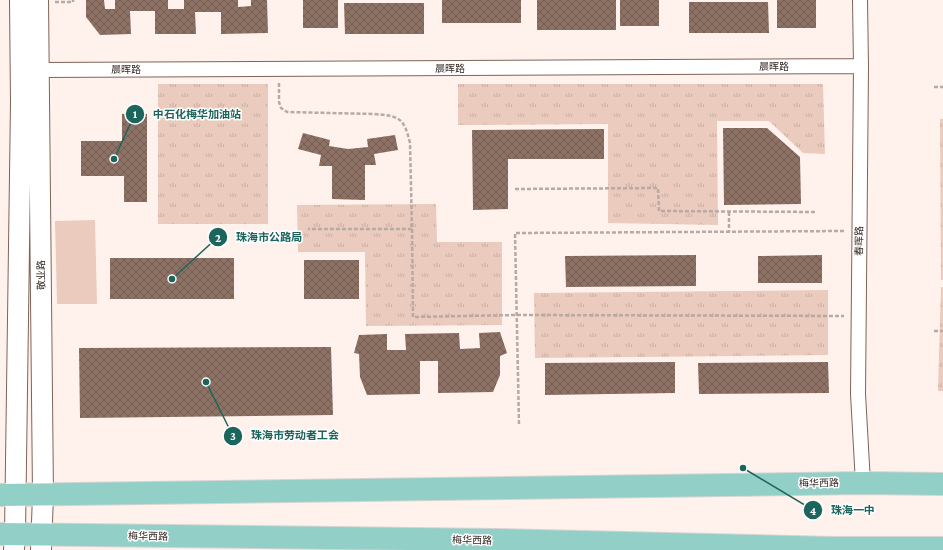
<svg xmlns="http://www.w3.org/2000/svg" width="943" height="550" viewBox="0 0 943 550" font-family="'Crimson Pro','Noto Sans SC',serif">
  <defs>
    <pattern id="grass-tufts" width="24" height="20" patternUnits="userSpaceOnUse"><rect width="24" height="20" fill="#eacbbd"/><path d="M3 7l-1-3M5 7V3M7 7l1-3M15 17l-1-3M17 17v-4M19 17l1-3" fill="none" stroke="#c9aea2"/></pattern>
    <pattern id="building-cross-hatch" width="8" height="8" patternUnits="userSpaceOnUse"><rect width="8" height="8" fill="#8d7165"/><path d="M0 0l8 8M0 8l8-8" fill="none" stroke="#745d53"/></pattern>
  </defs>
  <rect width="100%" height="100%" fill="#fff2ec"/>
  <path fill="url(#grass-tufts)" d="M158 84H268V224H158Z
    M458 84H823L825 154 803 153 769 121H717L718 225 608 223V124L458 125Z
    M940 119H943V280H941Z
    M436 204 437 242H502V325L366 326 365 252H298L297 205Z
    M941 287H943V391H938Z
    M828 290V355L535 358 534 293Z"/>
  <path fill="#eacbbd" d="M95 220 97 304H57L55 221Z"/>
  <path fill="url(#building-cross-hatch)" d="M86 0H104L105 9H115V0H168V9H184V0H238V7L251 6V0H267L268 33 221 34V12H195L196 34H155V11H130L131 34 100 35 86 17Z
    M303 0H338V28H303Z
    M442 0H521V23H442Z
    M537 0H616V30H537Z
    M620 0H659V26H620Z
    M777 0H816V28H777Z
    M689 2H768L769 33H689Z
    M344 3H424V34H345Z
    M122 114H147V202H124V176H81V141H122Z
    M723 128H767L800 157 801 204 724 205Z
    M604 129V159H508V209L473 210 472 130Z
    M303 133 330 140 329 146 348 149 368 147 367 139 395 135 398 150 374 154 376 165H365V200L332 199V166H319L321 155 298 149Z
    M696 255V286L566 287 565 256Z
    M822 255V283H758V256Z
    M110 258H234V299H110Z
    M304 260H359V299H304Z
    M500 332 507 353 500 356V375L493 392 438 393V361H420V394L367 395 360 377 359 354 354 353 359 335 387 334V350H406L405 334 459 333 460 349 480 348 479 333Z
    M331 347 333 415 80 418 79 348Z
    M675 362V393L545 395V363Z
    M828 362 829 393 699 394 698 363Z"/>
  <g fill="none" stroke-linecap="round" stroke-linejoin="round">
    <defs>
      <path id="minor" d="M860 0 861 66 858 394 863 483
        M39 70 861 66"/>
      <path id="secondary" d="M38 0 43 495 41 550
        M14 550 15 534 21 103 20 0"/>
      <path id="primary" d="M0 495 863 483 943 484
        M0 534 495 540 833 548H943"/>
    </defs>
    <use href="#minor" stroke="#7f6357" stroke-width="16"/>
    <use href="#secondary" stroke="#7f6357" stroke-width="22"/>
    <use href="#primary" stroke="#d6d4d3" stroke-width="24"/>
    <path stroke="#b7aaa4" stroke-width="2.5" stroke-dasharray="4 2" stroke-linecap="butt" d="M55 2H73V0
      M279 83V102L281 108 287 112 374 114C400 116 404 118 410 143L412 229H308
      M934 87H943
      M515 189 658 188 659 211 817 212
      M729 212V232
      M412 229 413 317 517 315 844 316
      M934 331H943
      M519 424 515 233 845 231"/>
    <use href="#minor" stroke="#fff" stroke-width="14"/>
    <use href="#secondary" stroke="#fff" stroke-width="20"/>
    <use href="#primary" stroke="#92cfc6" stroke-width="22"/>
  </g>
  <g text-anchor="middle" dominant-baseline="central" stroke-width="3" stroke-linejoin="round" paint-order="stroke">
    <g font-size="10" fill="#332722" stroke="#fff">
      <text x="774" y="66">晨晖路</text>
      <text x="450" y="68">晨晖路</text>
      <text x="126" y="69">晨晖路</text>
      <text transform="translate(859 241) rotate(-89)">春晖路</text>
      <text transform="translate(41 275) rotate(-91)">敬业路</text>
      <text transform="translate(819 483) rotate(-1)">梅华西路</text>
      <text transform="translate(148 536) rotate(1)">梅华西路</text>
      <text transform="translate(472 540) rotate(1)">梅华西路</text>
    </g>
  </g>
  <path fill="none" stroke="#1c655c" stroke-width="1.5" d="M114 159L135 114M172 279L218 237M206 382L233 436M743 468L813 510"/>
  <g fill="#1c655c" stroke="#fff" stroke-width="1.5">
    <circle cx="114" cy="159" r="4"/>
    <circle cx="172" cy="279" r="4"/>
    <circle cx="206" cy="382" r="4"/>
    <circle cx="743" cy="468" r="4"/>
    <circle cx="135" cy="114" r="10"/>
    <circle cx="218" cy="237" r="10"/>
    <circle cx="233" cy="436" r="10"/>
    <circle cx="813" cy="510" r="10"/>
  </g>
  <g font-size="12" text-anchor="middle" font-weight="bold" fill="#fff">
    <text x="135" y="118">1</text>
    <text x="218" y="242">2</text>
    <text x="233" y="440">3</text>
    <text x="813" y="515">4</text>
  </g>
  <g font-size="11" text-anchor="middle" font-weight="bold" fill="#1c655c" stroke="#fff" stroke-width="3" stroke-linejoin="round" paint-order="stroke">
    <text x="197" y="118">中石化梅华加油站</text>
    <text x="269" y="241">珠海市公路局</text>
    <text x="295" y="439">珠海市劳动者工会</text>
    <text x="853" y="514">珠海一中</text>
  </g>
</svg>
